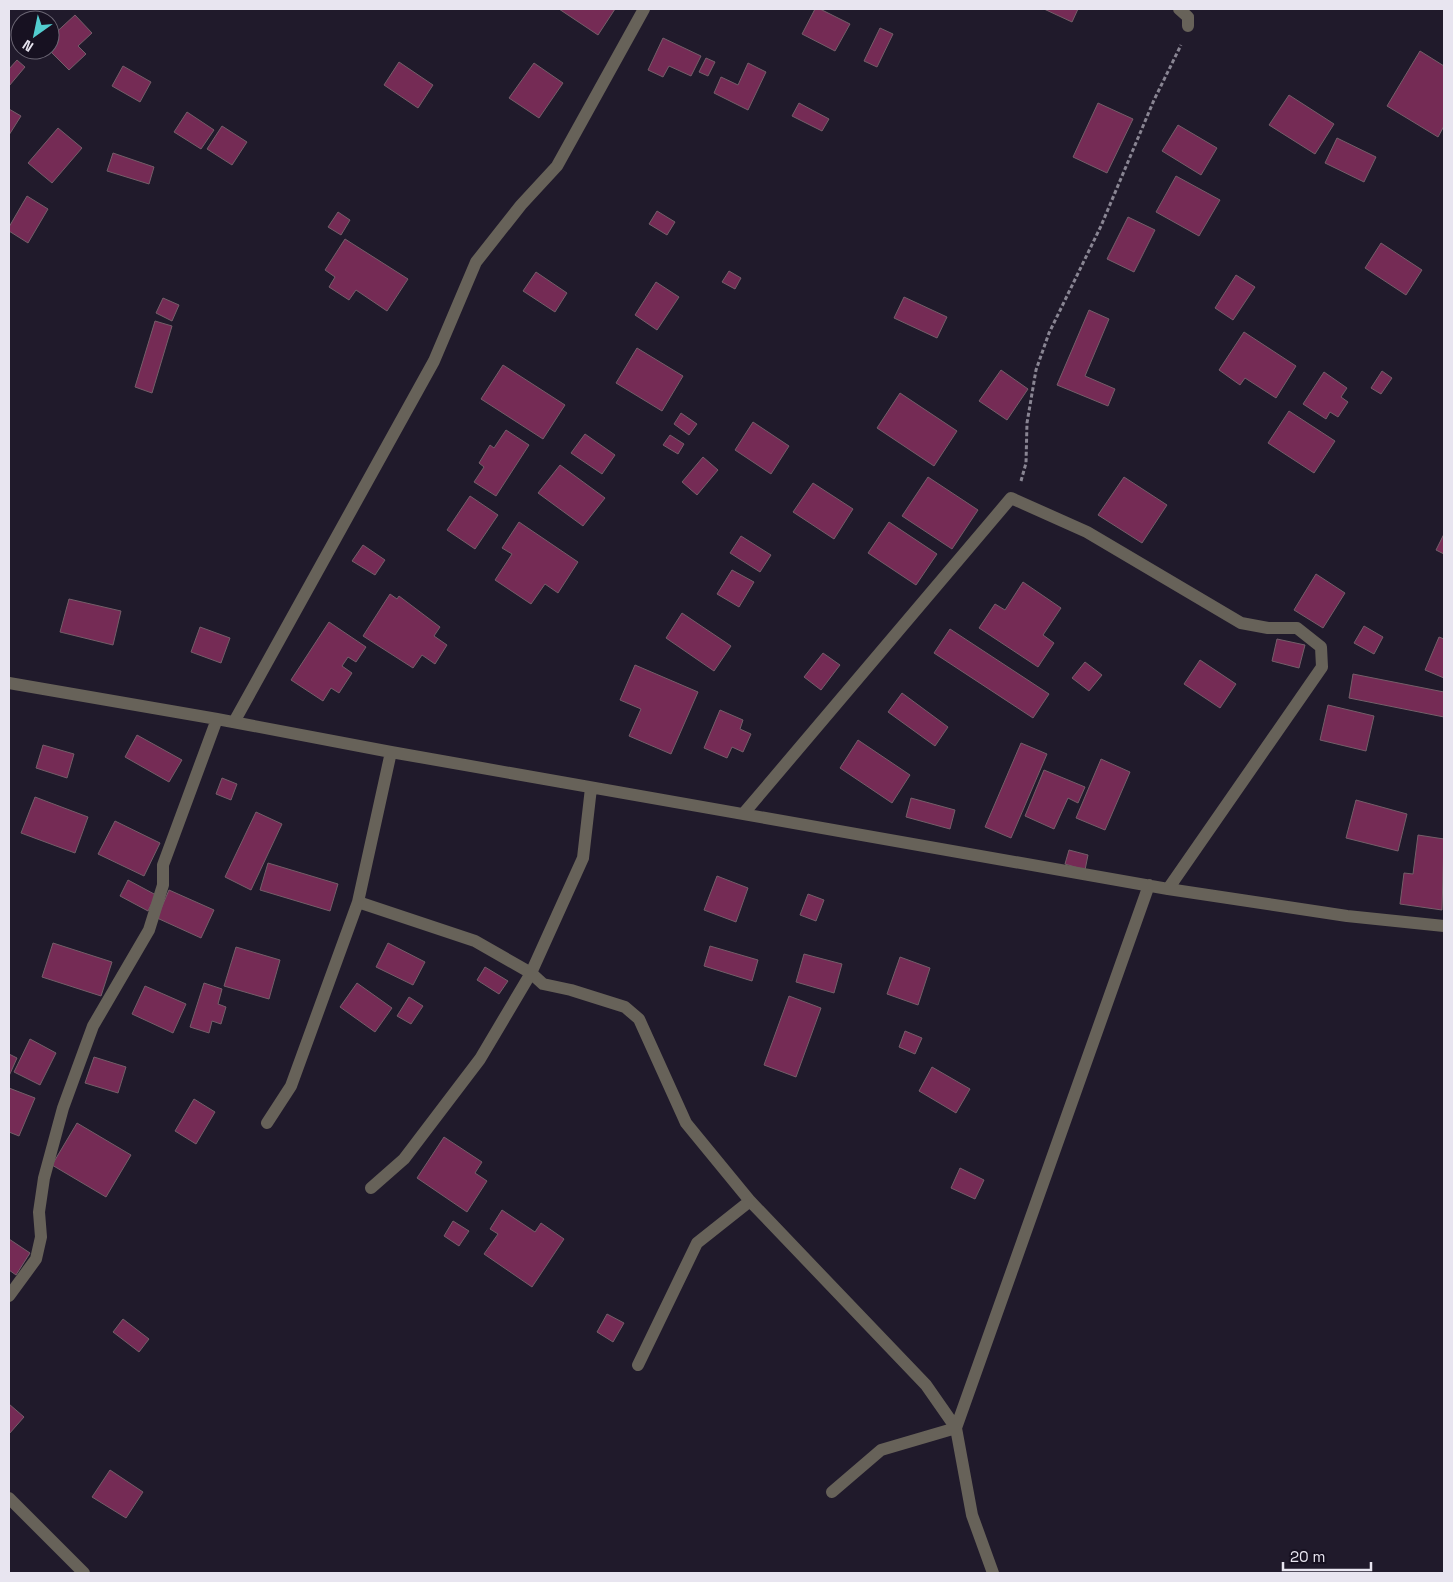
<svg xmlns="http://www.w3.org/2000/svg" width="1453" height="1582" viewBox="0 0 1453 1582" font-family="'Space Grotesk',sans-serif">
  <rect width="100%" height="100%" fill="#201a2b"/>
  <path fill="#752b55" stroke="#745e69" d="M559 9H615L598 35Z
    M815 9H820L850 24 835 51 802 34Z
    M1044 9H1078L1072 22Z
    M75 15 92 33 78 46 86 54 69 70 49 50 50 38Z
    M880 28 893 34 877 67 864 61Z
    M663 38 701 56 691 76 669 66 663 77 648 70Z
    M1420 51 1444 66V126L1438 137 1387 106Z
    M706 58 715 62 708 76 699 72Z
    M17 60 25 67 9 86V69Z
    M399 62 433 85 418 108 384 85Z
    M534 63 563 83 539 118 509 98Z
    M748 63 766 72 748 110 714 93 721 77 738 85Z
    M123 66 151 82 140 102 112 86Z
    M1289 95 1334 124 1315 154 1269 125Z
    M799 103 829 119 822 131 792 116Z
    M1098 103 1133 119 1107 173 1073 157Z
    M9 109 21 116 9 135Z
    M187 112 214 130 201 149 174 132Z
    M1178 125 1217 148 1201 175 1162 151Z
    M222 126 247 142 232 165 207 149Z
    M58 128 82 148 52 183 28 163Z
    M1337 138 1376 157 1364 182 1325 163Z
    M113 153 154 167 149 184 107 171Z
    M1176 176 1220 200 1199 236 1156 212Z
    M27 196 48 209 28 243 9 231V227Z
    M657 211 675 222 667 235 649 224Z
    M338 212 350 220 341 235 328 227Z
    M1128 217 1155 230 1134 272 1107 259Z
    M345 239 408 279 387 311 356 290 349 300 329 287 335 277 325 270Z
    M1381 243 1422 270 1406 295 1365 268Z
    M729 271 741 278 735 289 722 282Z
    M536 272 567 293 555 312 523 291Z
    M1236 275 1255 287 1233 320 1215 308Z
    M656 282 679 297 657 330 635 315Z
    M904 297 947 317 937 338 894 318Z
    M163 298 179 305 172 321 156 313Z
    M1089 310 1109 319 1085 376 1115 389 1108 406 1057 385Z
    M155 321 172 326 152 393 135 387Z
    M1244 332 1296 366 1276 398 1245 378 1240 385 1219 370Z
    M637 348 683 376 662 411 616 383Z
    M503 365 565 405 543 439 481 399Z
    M1001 370 1028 389 1007 420 979 401Z
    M1382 371 1392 378 1381 394 1371 388Z
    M1324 372 1347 388 1341 397 1348 402 1338 417 1330 412 1326 419 1303 404Z
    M900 393 957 431 934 466 877 428Z
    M1289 411 1335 441 1314 473 1268 443Z
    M681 413 697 424 689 435 674 424Z
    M753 422 789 446 771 474 735 450Z
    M506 430 529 445 496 496 474 482 484 467 479 463 490 445 494 448Z
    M585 434 615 455 602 474 571 453Z
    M670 435 684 444 678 454 663 445Z
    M703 457 718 470 697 495 682 482Z
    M560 465 605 498 583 526 538 493Z
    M928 477 978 510 952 549 902 516Z
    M1124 477 1167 505 1142 543 1098 515Z
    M813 483 853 509 834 539 793 512Z
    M470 496 498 515 475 549 447 530Z
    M519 522 578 562 558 593 545 584 531 604 495 580 512 554 502 548Z
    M889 522 937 554 916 585 868 553Z
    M1444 534V554L1436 550Z
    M741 536 771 555 760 572 730 553Z
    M363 545 385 560 375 575 352 561Z
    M732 570 754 582 739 607 717 594Z
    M1316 574 1345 593 1323 628 1294 610Z
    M1023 582 1061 608 1043 635 1054 643 1038 667 979 628 995 604 1005 610Z
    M390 594 397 599 399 596 440 627 434 636 447 645 435 664 422 655 413 668 363 636Z
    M69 599 121 611 113 645 60 632Z
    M682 613 731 646 714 671 666 638Z
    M329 622 366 647 356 662 348 657 342 666 352 673 339 693 331 688 323 701 291 680Z
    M1364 626 1383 637 1374 654 1354 643Z
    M200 627 230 638 221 663 191 652Z
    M950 629 1049 694 1033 718 934 653Z
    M1439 637 1444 639V678L1425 670Z
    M1277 639 1305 645 1299 668 1272 661Z
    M823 653 840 665 821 690 804 677Z
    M1200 660 1236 684 1220 708 1184 684Z
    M1085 662 1102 675 1089 691 1072 678Z
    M635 665 698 692 671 754 629 736 641 709 620 700Z
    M1353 674 1444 692V717L1349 698Z
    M902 693 948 727 935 746 888 712Z
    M1328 705 1374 716 1366 751 1320 740Z
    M720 710 743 720 740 729 751 734 743 752 732 747 727 758 704 748Z
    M137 735 182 760 169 782 125 757Z
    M858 740 910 775 892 803 840 768Z
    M1021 743 1047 754 1011 838 985 827Z
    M43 745 74 754 67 778 36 768Z
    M1101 759 1130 772 1105 830 1076 818Z
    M1044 770 1085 787 1078 803 1068 798 1054 829 1025 816Z
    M222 778 237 784 231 800 216 794Z
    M35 797 88 817 75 853 21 833Z
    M911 798 955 810 950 829 906 817Z
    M1356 800 1407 814 1398 851 1346 838Z
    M256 812 282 824 251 890 225 877Z
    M115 821 160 843 144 876 98 854Z
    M1418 835 1444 839 1442 910 1400 904 1404 873 1413 874Z
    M1069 850 1088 855 1085 870 1065 864Z
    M268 863 338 884 330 911 260 890Z
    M717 876 748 888 736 922 704 910Z
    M128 880 156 895 148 911 120 896Z
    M169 890 214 910 201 938 157 918Z
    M808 894 824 900 816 921 800 915Z
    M53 943 112 962 101 996 42 977Z
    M388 943 425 962 413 985 376 967Z
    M710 946 758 960 752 981 704 966Z
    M236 947 280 960 269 999 224 986Z
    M804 954 842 964 834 993 796 982Z
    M900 957 930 968 918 1005 887 994Z
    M485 967 508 981 499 994 477 980Z
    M204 983 222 989 218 1004 226 1007 221 1024 212 1021 209 1033 190 1027Z
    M357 983 392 1008 375 1032 340 1007Z
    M145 986 186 1004 173 1033 132 1014Z
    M789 996 821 1008 796 1077 764 1065Z
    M409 997 423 1006 411 1024 397 1016Z
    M905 1031 922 1038 915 1054 899 1047Z
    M30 1039 56 1053 40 1085 14 1072Z
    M9 1054 17 1058 9 1076Z
    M94 1057 126 1067 118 1093 85 1083Z
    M932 1067 970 1089 956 1113 919 1091Z
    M9 1088 35 1098 19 1136 9 1132Z
    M194 1099 215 1112 196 1144 175 1131Z
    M77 1123 131 1155 106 1197 52 1165Z
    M444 1137 482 1162 475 1173 487 1181 467 1212 417 1178Z
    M960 1168 984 1180 975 1199 951 1188Z
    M502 1210 535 1232 541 1223 564 1239 532 1287 484 1254 498 1234 490 1229Z
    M453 1221 469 1231 459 1246 444 1236Z
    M9 1239 30 1253 16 1275 9 1270Z
    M607 1314 624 1323 613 1342 597 1332Z
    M123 1319 149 1339 139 1352 113 1332Z
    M9 1404 24 1417 9 1434Z
    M110 1470 143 1492 126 1518 92 1497Z"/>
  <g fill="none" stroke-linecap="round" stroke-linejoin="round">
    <path stroke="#898593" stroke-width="3" stroke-dasharray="4 2.5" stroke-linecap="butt" d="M1021 481 1026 463 1027 423 1036 370 1049 333 1101 226 1154 100 1181 45"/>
    <path stroke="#676259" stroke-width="12" d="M1179 9 1188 17V26
      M9 683 217 719 391 752 1168 889 1347 916 1444 926
      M234 722 434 361 476 262 521 205 557 166 644 9
      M744 813 1011 498 1087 532 1241 623 1268 628H1297L1321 647 1322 667 1168 889
      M358 902 475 941 531 973 543 984 571 990 625 1007 639 1019 686 1123 750 1201 926 1385 956 1428 881 1450 832 1492
      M267 1123 291 1086 358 902 391 752
      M371 1188 404 1159 480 1059 531 973 583 858 591 788
      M9 1296 36 1259 41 1237 39 1212 44 1178 63 1108 93 1026 149 930 163 885V865L217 719
      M638 1365 697 1243 750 1201
      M9 1498 84 1573
      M993 1573 972 1515 956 1428 1149 885"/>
  </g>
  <rect width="1453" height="1582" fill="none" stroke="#e8e5f0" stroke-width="20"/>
  <g transform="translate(35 35) rotate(213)"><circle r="24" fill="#171121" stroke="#6b6674"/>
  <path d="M0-4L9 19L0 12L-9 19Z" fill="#52cdcf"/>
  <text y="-8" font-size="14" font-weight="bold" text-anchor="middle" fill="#e8e5f0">N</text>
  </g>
  <path d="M1283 1562v8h88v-8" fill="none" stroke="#e8e5f0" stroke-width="2.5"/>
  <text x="1290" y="1562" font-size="15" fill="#e8e5f0" stroke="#171121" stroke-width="4" paint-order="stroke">20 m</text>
</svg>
